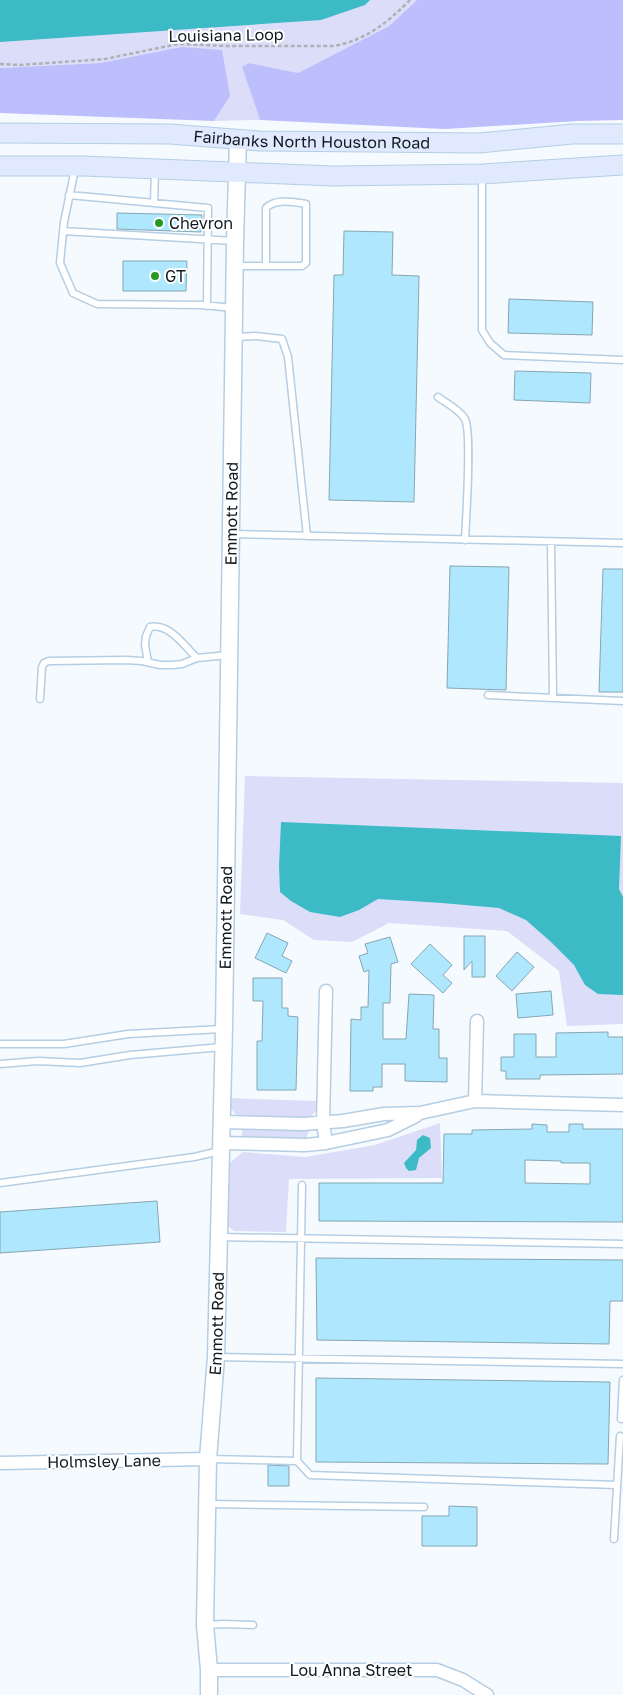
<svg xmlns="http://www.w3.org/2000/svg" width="623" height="1695" viewBox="0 0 623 1695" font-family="'Golos Text',sans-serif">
  <rect width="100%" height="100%" fill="#f5faff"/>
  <path fill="#dcddf8" d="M0 0H417L389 26 298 73 249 63 242 67 260 120 214 121 230 96 181 47 100 63 0 68Z
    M245 776 623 783V1024L567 1026 559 971 507 931 389 923 352 942 314 940 283 920 240 914Z
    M228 1098 316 1101 317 1110 308 1119 239 1117 226 1104Z
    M440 1123 442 1178 289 1179 286 1232 234 1231 219 1218 226 1166 243 1152 305 1157 375 1145Z
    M242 1130 309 1131 306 1139 242 1138Z"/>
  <path fill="#bdbefc" d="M417 0H623V120L578 121 445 129 260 120 242 67 249 63 298 73 389 26Z
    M181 47 222 50 230 96 214 121 0 113V68L100 63Z"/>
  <path fill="#3cbbc6" d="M0 0H370L365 5 321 20 0 42Z
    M281 822 621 836 619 889 623 897V995L598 994 585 985 574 965 551 942 526 920 499 908 442 903 378 899 359 910 340 917 310 912 291 901 280 892 279 866Z
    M423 1135 430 1138 431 1148 419 1158 416 1170 409 1171 406 1168 404 1163 416 1150 417 1140Z"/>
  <path fill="#afe8fe" stroke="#85a6b2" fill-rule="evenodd" d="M117 213 202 215 201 232 117 229Z
    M344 231 393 232 392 275 419 276 414 502 329 500 334 275H343Z
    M123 261H187L186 291H123Z
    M509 299 593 302 592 335 508 333Z
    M515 371 591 373 590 403 514 400Z
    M450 566 509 567 506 690 447 688Z
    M603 569H623V692H599Z
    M267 933 288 943 282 956 292 961 286 973 255 958Z
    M464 936H485V977H472V961L464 970Z
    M390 937 398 962 391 964 390 1003H383V1039H406L409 994 434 995 433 1029H439V1058H447V1082L405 1081V1064H382V1087H373V1091H350L351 1019 361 1020V1007H368L369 970 364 972 359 956 368 953 365 944Z
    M430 944 452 965 443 975 452 983 443 993 411 964Z
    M517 952 534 967 512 991 496 976Z
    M253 978H282V1008H288V1016L298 1017 296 1090H257V1041H262L263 1001H253Z
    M551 991 553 1015 518 1018 516 994Z
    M608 1032V1037H623V1074L540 1075V1079H506V1071H501V1057H514V1034H536V1057H556V1033Z
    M532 1124 547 1125V1132H569V1124H583V1129H623V1222L319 1221V1183H443L444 1134H472V1130L532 1129ZM525 1160 561 1161V1163H590V1184L525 1183Z
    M157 1201 160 1242 0 1253V1212Z
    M316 1258 623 1260V1301H610L609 1344 317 1340Z
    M316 1378 610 1382 608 1464 316 1462Z
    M268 1465 289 1466V1486H268Z
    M449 1506 477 1507V1546H422V1516H449Z"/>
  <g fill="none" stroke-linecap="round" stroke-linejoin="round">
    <defs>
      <path id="service" d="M75 169 64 222 60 263 73 293 97 304 203 305 233 308
        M482 175V330L490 343 504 355 623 360
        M69 195 208 208 207 306
        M154 203 155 171
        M63 231 234 241
        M236 266H302L306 263V204C294 202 276 198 266 208V266
        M235 337 256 336 282 339 288 357 307 536
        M438 397C446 403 460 410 465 419 472 433 466 519 465 540
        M232 534 623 543
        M551 542 553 698
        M148 662 145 645 146 636 150 627C170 623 184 646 197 658
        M488 695 623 701
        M40 699 42 667 44 663 49 661 126 660 142 661 160 665H173L182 664 197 658 228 655
        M0 1044H64L128 1034 222 1029
        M0 1064 38 1061 80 1063 130 1055 222 1047
        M0 1183 194 1157 220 1151
        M302 1185 297 1461 310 1475 617 1485
        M219 1237 623 1244
        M217 1357 623 1364
        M621 1419 623 1380
        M208 1459 297 1461
        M209 1504 424 1507
        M614 1539 620 1436
        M206 1625 223 1624 253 1625"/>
      <path id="minor" d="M475 1101 477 1021
        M221 1122 303 1124 343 1121 384 1114 420 1113 475 1101 623 1105
        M221 1143 305 1145 326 1143 388 1130 416 1116
        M326 1143 323 1122 326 991
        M0 1463 208 1459
        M209 1670H437L463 1680 487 1695"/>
      <g id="tertiary">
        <path id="s1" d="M209 1695V1670L205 1625 208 1459 216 1357 224 1028 235 241 238 140"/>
      </g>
      <g id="secondary">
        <path id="s2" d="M0 133 170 134 259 141 479 143 572 134H623"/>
        <path d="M0 166H84L333 176 482 174 623 165"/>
      </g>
    </defs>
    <use href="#service" stroke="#b5cee3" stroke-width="9"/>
    <use href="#minor" stroke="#b5cee3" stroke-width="15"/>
    <use href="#tertiary" stroke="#b5cee3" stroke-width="19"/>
    <use href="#secondary" stroke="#b5cee3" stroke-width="21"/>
    <path stroke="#acb2b8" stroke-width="2.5" stroke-dasharray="4 2.5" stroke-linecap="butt" d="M0 64 20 65 105 59 178 44 228 46H334C366 40 387 23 410 0"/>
    <use href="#service" stroke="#fff" stroke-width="6"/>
    <use href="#minor" stroke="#fff" stroke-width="12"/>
    <use href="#tertiary" stroke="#fff" stroke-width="16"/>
    <use href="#secondary" stroke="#e0e9fd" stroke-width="19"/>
  </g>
  <g fill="#269826" stroke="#fff" stroke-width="2">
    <circle cx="159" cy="223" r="5"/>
    <circle cx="155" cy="276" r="5"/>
  </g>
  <g text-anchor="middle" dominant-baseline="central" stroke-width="4" stroke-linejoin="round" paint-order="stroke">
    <g font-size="16" fill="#0f1920" stroke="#fff">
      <text transform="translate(226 35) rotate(-1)">Louisiana Loop</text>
      <text stroke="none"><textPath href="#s2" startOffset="312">Fairbanks North Houston Road</textPath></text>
      <text stroke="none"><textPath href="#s1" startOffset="1182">Emmott Road</textPath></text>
      <text stroke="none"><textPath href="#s1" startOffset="778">Emmott Road</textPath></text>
      <text stroke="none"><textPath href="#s1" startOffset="372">Emmott Road</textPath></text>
      <text transform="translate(104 1461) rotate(-1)">Holmsley Lane</text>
      <text x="351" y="1670">Lou Anna Street</text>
    </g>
    <g font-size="16" fill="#0f1920" stroke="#fff" text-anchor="start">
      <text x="169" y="223">Chevron</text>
      <text x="165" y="276">GT</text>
    </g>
  </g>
</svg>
